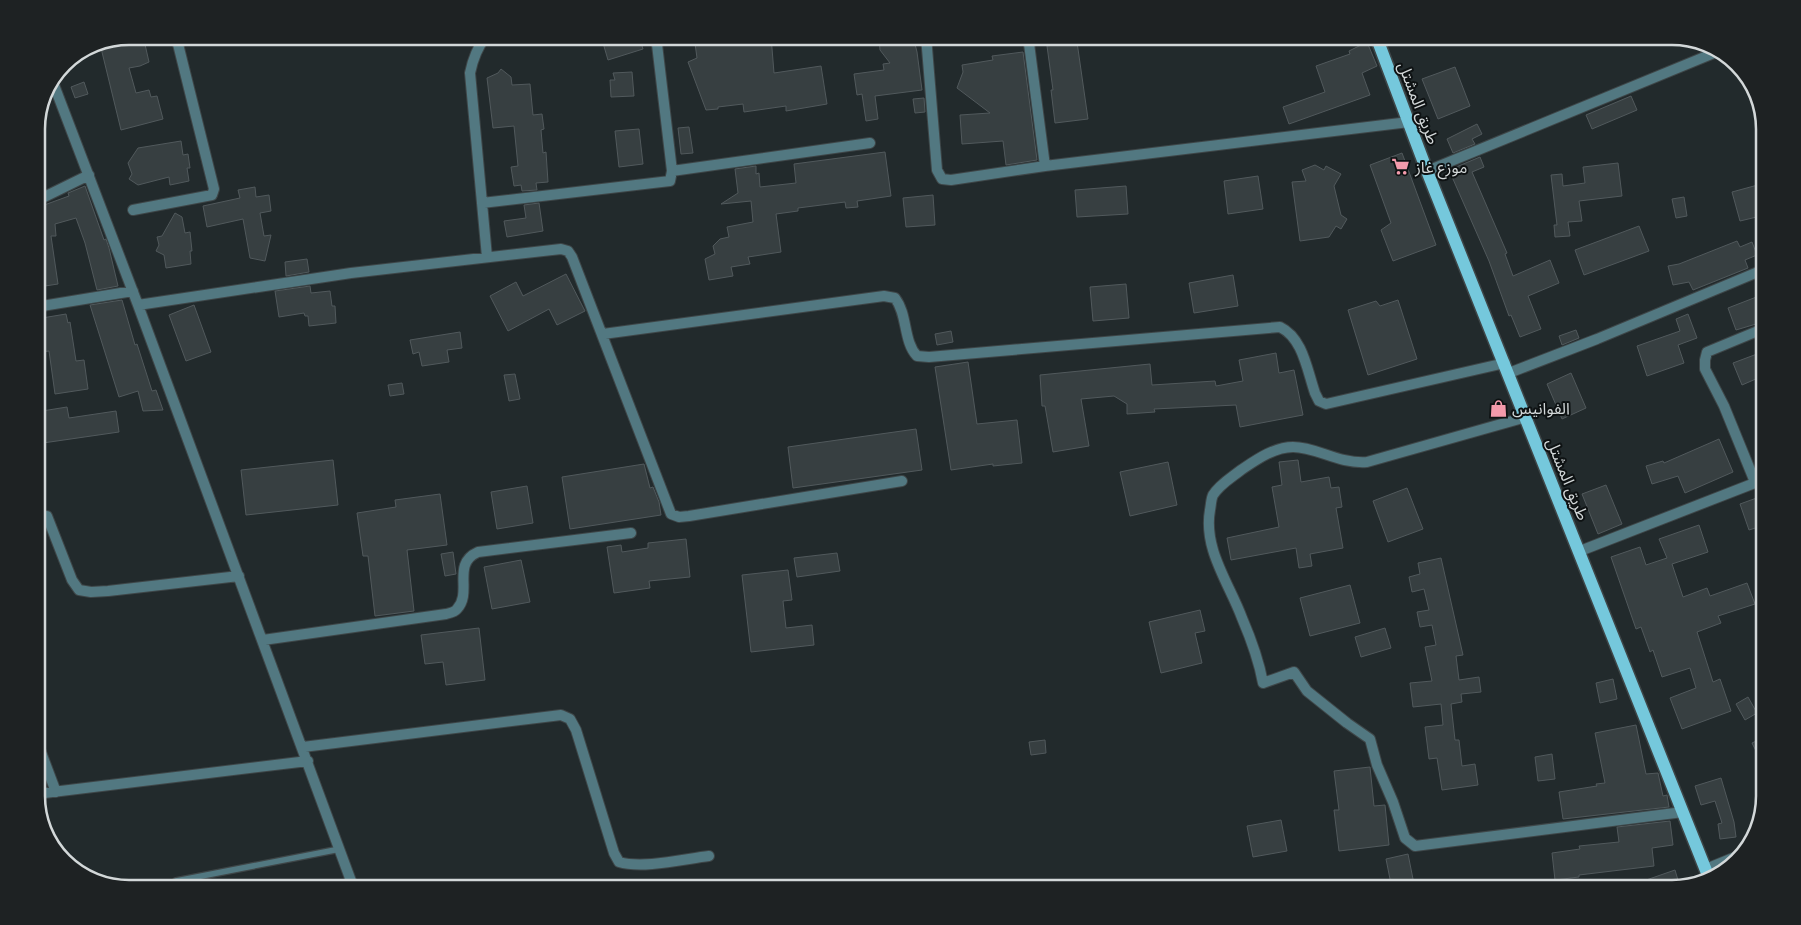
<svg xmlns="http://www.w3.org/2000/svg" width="1801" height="925" viewBox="0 0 1801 925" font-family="'PT Serif','Noto Sans Arabic',serif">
  <rect width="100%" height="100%" fill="#222a2c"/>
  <path fill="#373f41" stroke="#51595c" d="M601 36H639L643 49 608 60Z
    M694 36H771L774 73 821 66 827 104 786 111V106L744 112 743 104 718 107V109L706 110 688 62 697 58Z
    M879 36H913L917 52 922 90 875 96 878 119 866 121 862 94 857 95 854 74 884 70 883 64 890 63 880 50Z
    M144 40 149 62 140 66 129 68 136 93 149 90 151 97 157 96 163 119 121 130 101 48Z
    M1077 42 1088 119 1055 123 1051 90H1053L1047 46Z
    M1367 42 1377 66 1362 73 1370 95 1289 124 1283 107 1325 92 1316 66 1350 54 1349 51Z
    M1023 52 1037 160 1006 165 1003 141 962 144 960 115 990 113 957 88 963 72 962 65 993 60 992 56Z
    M1455 67 1470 106 1438 119 1422 79Z
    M501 69 511 77 512 85 530 84 533 115 542 114 544 129 541 130 543 153 546 152 548 182 536 183 537 190 522 191 521 185 514 186 511 167 518 166 514 126 493 128 487 78 498 73Z
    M632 72 634 96 611 97 610 80H615L613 73Z
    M84 82 88 94 75 98 71 87Z
    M1631 96 1637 110 1592 129 1586 115Z
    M924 98 925 112 915 113 913 99Z
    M1477 124 1482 134 1472 139 1475 144 1453 153 1447 139Z
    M689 127 693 153 681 154 678 128Z
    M639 129 643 164 619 167 615 131Z
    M181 141 183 155 188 154 190 168H187L189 181 170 185 169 177 138 185 129 179 132 174 128 163 138 148Z
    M885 152 891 196 857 201 858 207 846 208 845 202 798 208V211L776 214 781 252 748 257 750 264 731 267 733 276 709 280 705 259 715 254 713 246 720 239 729 237 727 227 753 222 751 201 721 204 738 193 735 169 756 166V174L759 173 760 187 796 183 794 164Z
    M1402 153 1436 245 1393 261 1381 230 1391 223 1370 165Z
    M1480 157 1484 167 1472 172 1507 253 1505 254 1513 276 1550 260 1559 283 1528 296 1541 329 1520 337 1511 315 1509 316 1489 261 1449 170Z
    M1618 163 1622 196 1579 201 1582 221 1568 222 1570 236 1555 237 1554 225H1557L1551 175 1562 174 1563 186 1585 183 1583 167Z
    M1315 165 1324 170 1326 166 1341 174 1334 186 1341 215 1347 219 1341 229 1336 226 1329 237 1300 241 1292 182 1306 181 1302 170Z
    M1258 176 1263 209 1228 214 1224 181Z
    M1765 183V215L1740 221 1732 192Z
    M85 186 104 240 106 239 109 248 118 286 97 290 85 243 76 218 55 224 56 236H51L58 284 45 286 44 280 36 281V208L69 196 68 193Z
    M1126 186 1128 214 1077 217 1075 190Z
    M255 187 256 197 269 195 271 211 260 213 264 236 271 235 265 261 250 258 243 219 207 227 203 206 240 198 238 190Z
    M933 195 935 225 906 227 903 198Z
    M1684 197 1687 216 1676 218 1672 199Z
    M539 203 543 231 507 237 504 221 526 218 524 205Z
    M175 213 182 217 185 233 190 232 192 251H190L191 264 166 268 164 255 156 251 159 245 157 237 162 236Z
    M1639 226 1649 251 1584 275 1575 250Z
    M1737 241 1740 247 1752 242 1757 255 1745 260 1748 268 1693 290 1689 282 1673 285 1668 266 1679 264Z
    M307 259 309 272 286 276 285 262Z
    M566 274 585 311 557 325 549 309 508 331 490 296 516 282 523 296Z
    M1233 275 1238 306 1194 313 1189 283Z
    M1126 284 1129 318 1093 321 1090 287Z
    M310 286 311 293 330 291 332 306H335L336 323 309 326 308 316H305L304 313 279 317 275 291Z
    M1759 296 1765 310V318L1756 321V324L1736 330 1728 308Z
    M122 300 135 345 137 344 152 391 156 390 163 410 143 411 138 391 119 397 90 305Z
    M1398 300 1417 359 1368 375 1348 310 1376 301 1380 306Z
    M194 305 211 352 186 361 169 315Z
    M66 314 68 323 70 322 76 361 84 360 88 389 55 394 49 351 40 352 37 335 44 334 42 318Z
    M1688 314 1697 338 1678 345 1684 363 1647 376 1637 346 1680 331 1676 319Z
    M1576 330 1579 338 1562 345 1559 336Z
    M951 331 953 342 937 345 935 334Z
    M460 332 462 348 447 350 449 362 422 366 419 352 413 354 410 340Z
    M1765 351V375L1742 385 1733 363Z
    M1276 353 1279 373 1294 370 1303 415 1240 427 1236 405 1154 409 1155 412 1127 414V404L1114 396 1081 399 1089 446 1053 452 1045 406H1042L1040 375 1150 364 1152 385 1215 381 1216 386 1243 381 1239 360Z
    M968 362 977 424 1017 420 1022 463 993 466V464L951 470 935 367Z
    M1571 373 1586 408 1562 419 1547 384Z
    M515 374 520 399 509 401 504 375Z
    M402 383 404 394 390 396 388 385Z
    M67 407 69 418 116 411 119 432 36 444V412Z
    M916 429 922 470 793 488 788 447Z
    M1719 439 1733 472 1685 493 1678 476 1652 484 1646 466 1663 461 1664 463Z
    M333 460 338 505 246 515 241 470Z
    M1298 460 1301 482 1329 477 1331 488 1339 487 1342 507 1336 508 1343 548 1310 554 1312 566 1299 568 1296 548 1231 560 1227 538 1279 527 1272 487 1282 485 1279 462Z
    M1168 462 1177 505 1130 516 1120 472Z
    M644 464 650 488 653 487 659 502 661 515 570 529 562 477Z
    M1606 485 1622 524 1598 534 1582 494Z
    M527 486 533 523 497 529 491 492Z
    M1407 488 1423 529 1388 542 1373 501Z
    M440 494 447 545 407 550 414 611 375 616 368 556H363L357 513 396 507 395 500Z
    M1765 495V525L1749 530 1740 504Z
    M1699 525 1708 552 1672 564 1683 597 1707 588 1710 596 1747 583 1755 604 1718 616 1721 623 1697 632 1713 682 1720 679 1731 711 1682 729 1670 698 1696 688 1690 668 1662 677 1653 650 1650 652 1641 627 1636 629 1611 557 1640 547 1646 565 1667 558 1659 539Z
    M686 539 690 577 649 581 650 588 614 593 607 547 621 545 622 552 648 548V543Z
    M453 552 456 574 445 576 441 554Z
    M837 553 840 571 797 577 794 558Z
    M1441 558 1463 655 1456 656 1459 680 1479 677 1481 692 1461 694 1462 702 1451 704 1455 740H1459L1462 766 1475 764 1478 785 1442 790 1437 758 1429 759 1425 727 1443 725 1441 704 1413 707 1410 683 1432 681 1425 647 1436 645 1432 625 1420 627 1417 612 1429 610 1424 589 1412 592 1409 577 1420 574 1418 563Z
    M521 560 530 602 492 609 484 567Z
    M788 570 792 600 783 601 786 628 812 625 814 645 751 652 742 575Z
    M1350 585 1360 623 1310 636 1300 598Z
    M1200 610 1205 631 1195 633 1202 663 1161 673 1149 622Z
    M479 628 485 680 446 685 443 662 425 664 421 635Z
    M1385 628 1391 648 1361 657 1355 637Z
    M1613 679 1617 699 1600 703 1596 683Z
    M1748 697 1757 713 1745 720 1736 704Z
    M1636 725 1646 774 1658 773 1663 796 1667 795 1669 807 1563 819 1559 792 1597 786 1596 784 1605 783 1595 733Z
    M1765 737V769L1752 743Z
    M1045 740 1046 753 1031 755 1029 742Z
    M1552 754 1555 779 1538 781 1535 757Z
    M1370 767 1374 806 1385 805 1389 845 1339 851 1334 810H1339L1334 771Z
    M1721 778 1734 822 1736 837 1720 839 1718 824 1722 823 1715 801 1701 805 1695 786Z
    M1281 820 1287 851 1253 857 1247 826Z
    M1670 821 1673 845 1652 848 1654 866 1579 875V877L1555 880 1552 853 1580 849 1579 846 1619 842 1617 827Z
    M1408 854 1415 889H1392L1386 859Z
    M1675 870 1680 887 1673 889H1626V887Z"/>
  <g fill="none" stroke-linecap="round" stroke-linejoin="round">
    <defs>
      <path id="service" d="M176 881 340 849"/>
      <path id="minor" d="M486 36C477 48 473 58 470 73L487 257
        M926 36 937 170 942 179 951 180 1045 166 1409 122
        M1028 36 1045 166
        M54 85 138 305 354 889
        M672 171 870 143
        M1427 171 1719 51
        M36 201 89 175
        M482 203 670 181 672 171 656 36
        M133 210 212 195 214 189 176 36
        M138 305 351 273 561 249 568 251 572 257 671 514 679 517 689 516 902 481
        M36 307 133 291
        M603 334 884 296 895 298C908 315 903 341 917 356L929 357 1280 327C1303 338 1307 370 1315 393L1319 401 1326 404 1505 363
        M1509 373 1597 339 1765 269
        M1526 417 1367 462C1338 464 1317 447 1293 447 1274 447 1256 460 1241 470 1231 478 1220 484 1213 495 1211 499 1211 505 1210 510 1203 549 1229 583 1242 618 1251 639 1259 661 1263 683L1294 672 1307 691 1347 723 1370 739 1377 765 1393 802 1405 838 1415 846 1683 812
        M1755 482 1724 406 1705 369V360L1707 352 1765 328
        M47 516 72 580 79 590 91 592 108 591 239 576
        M1580 551 1765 479
        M263 640 446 614C450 613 455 612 457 609 473 592 451 564 478 552L631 533
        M36 739 56 792
        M303 747 561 715 570 719 576 730 614 853 619 862C643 869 684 859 709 856
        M36 794 308 761
        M1706 869 1738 856"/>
      <path id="primary" d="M1376 36 1427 171 1709 878"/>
    </defs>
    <use href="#service" stroke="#3e4648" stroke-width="8"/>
    <use href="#minor" stroke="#3e4648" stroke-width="12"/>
    <use href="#primary" stroke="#3e4648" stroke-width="15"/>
    <use href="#service" stroke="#527881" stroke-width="5.5"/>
    <use href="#minor" stroke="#527881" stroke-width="10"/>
    <use href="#primary" stroke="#75c8dc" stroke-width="12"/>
  </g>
  <defs>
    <symbol id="supermarket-bare" viewBox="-9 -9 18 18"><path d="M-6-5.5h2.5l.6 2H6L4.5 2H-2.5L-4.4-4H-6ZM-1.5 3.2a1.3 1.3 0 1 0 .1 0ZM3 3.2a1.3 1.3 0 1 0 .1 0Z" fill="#f39aab" stroke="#0e1213" stroke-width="2.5" paint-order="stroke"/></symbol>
    <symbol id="shop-bare" viewBox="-9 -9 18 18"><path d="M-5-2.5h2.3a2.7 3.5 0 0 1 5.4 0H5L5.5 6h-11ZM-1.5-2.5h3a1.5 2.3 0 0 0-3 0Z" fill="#f39aab" stroke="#0e1213" stroke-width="2.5" paint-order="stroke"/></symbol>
  </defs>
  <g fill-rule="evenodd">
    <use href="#supermarket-bare" x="1388" y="154" width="25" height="25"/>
    <use href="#shop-bare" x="1486" y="396" width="25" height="25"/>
  </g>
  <g text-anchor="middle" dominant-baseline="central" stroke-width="4" stroke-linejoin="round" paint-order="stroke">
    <g font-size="16" fill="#d3d8d9" stroke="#0e1213">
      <text transform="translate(1419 103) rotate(69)">طريق المشتل</text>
      <text transform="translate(1568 479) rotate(68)">طريق المشتل</text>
    </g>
    <g font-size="16" fill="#d3d8d9" stroke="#0e1213" text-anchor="start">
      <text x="1415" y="167">موزع غاز</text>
      <text x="1512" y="408">الفوانيس</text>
    </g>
  </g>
  <path d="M0 0H1801V925H0ZM129 45H1672A84 84 0 0 1 1756 129V796A84 84 0 0 1 1672 880H129A84 84 0 0 1 45 796V129A84 84 0 0 1 129 45Z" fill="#1e2223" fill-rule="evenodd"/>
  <path fill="none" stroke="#d3d8d9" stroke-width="2.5" d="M129 45H1672A84 84 0 0 1 1756 129V796A84 84 0 0 1 1672 880H129A84 84 0 0 1 45 796V129A84 84 0 0 1 129 45Z"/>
</svg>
